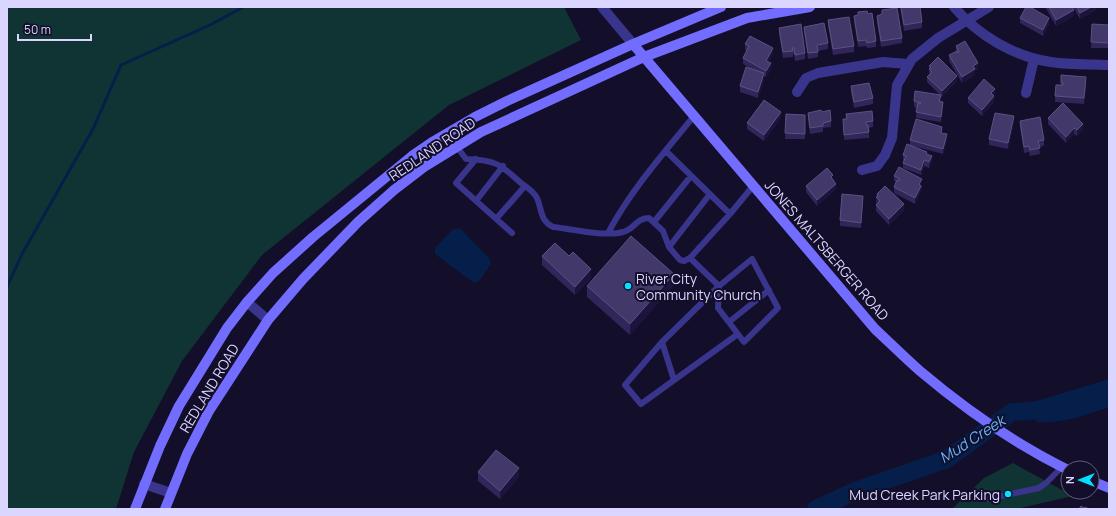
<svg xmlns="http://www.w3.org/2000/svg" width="1116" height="516" viewBox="0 0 1116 516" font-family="Manrope,sans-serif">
  <rect width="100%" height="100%" fill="#130e29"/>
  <path fill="#103433" d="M7 7H564L581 40 449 105 262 255 182 361 134 452 116 509H7Z
    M1013 463 1073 496 1016 509H952L984 478Z"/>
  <path fill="#061e4a" d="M460 228 489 258 491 264 479 281 474 283 435 254V248L452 230Z
    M1109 379V407C1087 415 1061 424 1037 422L1028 406 1033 402Z"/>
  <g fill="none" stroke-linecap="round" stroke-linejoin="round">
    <path stroke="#061e4a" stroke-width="3" d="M7 287 22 254 93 129 121 65 212 24 243 7"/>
    <path stroke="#061e4a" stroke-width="18" d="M816 509 855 491 947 459 1012 412 1055 409"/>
    <path stroke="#3a358c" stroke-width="6" d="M449 132 457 147 466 159C496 160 500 164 521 183 527 187 534 192 537 198 542 209 540 221 553 227 572 229 605 237 623 232 635 229 636 218 649 218L663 231 669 247 680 260 684 261 690 258 730 214 753 186
      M666 151 730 214
      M476 159 456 183 512 233
      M476 201 503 166
      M496 219 525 186
      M654 222 691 176
      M608 233C631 190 663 154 694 116
      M669 247 710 194
      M690 258 719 286 752 259 778 308 744 342 718 308 719 286
      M719 286 662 342 625 385 641 404 738 334
      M729 322 769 290
      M662 342 674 380
      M987 499 1039 488 1046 483 1062 467"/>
    <path stroke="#3a358c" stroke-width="10" d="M954 7C978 35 1014 57 1051 62 1070 65 1090 64 1109 65
      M797 92 806 78 818 73 883 62 908 64
      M1026 93 1034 59
      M862 170 877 166 885 155 892 138 897 85 912 59 938 38 989 7
      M247 302 268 320
      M144 484 171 493"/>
    <path stroke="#3a358c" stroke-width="10" d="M602 7 633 44"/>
    <path stroke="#736dff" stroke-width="10" d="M633 44 875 329C890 343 905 358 920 371 965 409 1015 444 1068 470
      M1092 481 1109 488
      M135 509 160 446 179 406 227 328 247 302 273 273 313 237 412 156 434 141 475 117 507 101 633 44 721 7
      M165 509 187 454 209 411 268 320 303 279 358 222 394 190 424 167 481 132 644 57 747 18 810 7"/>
  </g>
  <path fill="#312559" d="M900 7H920L922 22V28L904 31Z
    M1045 7H1072L1074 16 1056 26Z
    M1073 7H1096V10L1080 19Z
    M882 10 902 38V43L881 47 877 22V16L882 14Z
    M858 12 876 41V47L867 48 866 46 858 47 854 21V16L858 15Z
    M1020 18 1049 24 1043 36 1020 23Z
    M828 20 854 46V52L833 55 828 26Z
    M1092 24 1109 25V48H1091Z
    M804 27 828 43V49L818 51V57L808 59 804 33Z
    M779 28 805 53V59L795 61 794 54H793V57L783 58 779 34Z
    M745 44 773 54 768 62 771 69 766 77 764 76V79L758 98 740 92V86L754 70 743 64V58L747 51 745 50Z
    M956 46 978 69 975 70V75L962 83 949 61V55L956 52Z
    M929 66 957 81 942 97 941 96 940 101 943 108 941 122 916 118 917 108 914 107V101L940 95 927 82V77L929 75Z
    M1061 75 1086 83 1084 104 1055 102V96L1061 85Z
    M851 86 873 98V104L854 108 851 92Z
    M995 94 994 96V102L982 116 968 103V98Z
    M822 112 831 121V127L823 128V132L810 134 808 119V113Z
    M786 114 805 115V139H785Z
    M846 114 873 121V127L869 128V138L844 140 843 119H846Z
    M781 118 764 141 747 129V123Z
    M1048 118 1083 130 1077 136 1074 134 1066 143 1048 124Z
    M1020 121 1044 140V146L1039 147 1040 154 1030 156 1029 152 1024 153 1020 127Z
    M1014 122 1008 149 989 145V139Z
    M942 133 947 140 943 154 913 146 927 154 932 162 929 168 924 166 921 175 903 168V163L904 161 903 160V155L910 145V140Z
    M894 176 922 185 921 191 915 204 894 193V187L896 182 894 181Z
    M833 179 836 189 817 206 806 192V186Z
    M877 194 904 210 889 225 876 211V205L877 204 876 203Z
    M863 202 861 228 840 226V220Z
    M542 256 591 278 575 295 542 265Z
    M674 285 630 335 587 297V286Z
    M478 472 519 477 500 499 478 481Z"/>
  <path fill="#1d143e" d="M1091 7H1096V10L1080 19V13Z
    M1074 10V16L1056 26V20Z
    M1049 18V24L1043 36V30Z
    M773 48V54L766 66V61Z
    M771 63V69L766 77V71Z
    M978 63V69L975 70V75L962 83V77L973 66Z
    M764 73V79L758 98V92Z
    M957 76V81L942 97V91Z
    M995 89V94L991 99V93Z
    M994 96V102L982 116V110Z
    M943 102V108L941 122V117Z
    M781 112V118L764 141V135Z
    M1014 116V122L1008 149V143Z
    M1083 124V130L1077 136V130Z
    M1074 128V134L1066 143V137Z
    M947 134V140L943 154V149Z
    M932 156V162L929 168V162Z
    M924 160V166L921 175V170Z
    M922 179V185L919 190V184Z
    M836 184V189L817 206V200Z
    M921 186V191L915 204V198Z
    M863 196V202L861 228V223Z
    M904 204V210L889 225V219Z
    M591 269V278L575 295V287Z
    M674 274V285L630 335V324Z
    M519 468V477L500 499V491Z"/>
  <path fill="#43386a" stroke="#5b5182" d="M901 7H920L922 22 904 25Z
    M1026 7H1030L1049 18 1043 30 1020 18Z
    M1049 7H1072L1074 10 1056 20Z
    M1077 7H1091L1080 13Z
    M897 8 902 38 881 41 877 16 882 14V10Z
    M867 11 868 14 872 13 876 41 867 43 866 40 858 41 854 16 858 15V12Z
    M849 17 854 46 833 49 828 20Z
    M824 23 828 43 817 45 818 52 808 53 804 27Z
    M801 24 805 53 795 55 794 48H792L793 51 783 52 779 28Z
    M1092 24 1109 25V43L1091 42Z
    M750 36 773 48 766 61 771 63 766 71 743 58 749 46 745 44Z
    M965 41 978 63 973 66 975 69 962 77 949 55 957 51 958 53 959 52 956 46Z
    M938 57 957 76 942 91 927 77 932 72 929 69 931 67 929 66Z
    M746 67 764 73 758 92 740 86Z
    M1061 75 1086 77 1084 98 1055 96 1056 85H1063V83H1061Z
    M984 79 995 89 991 93 994 96 982 110 968 98Z
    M869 83 873 98 854 102 851 86Z
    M915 91 941 95 939 101 943 102 941 117 916 112 918 103 920 104 921 103 914 101Z
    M764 100 781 112 764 135 747 123Z
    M1063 103 1083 124 1077 130 1074 128 1066 137 1048 118Z
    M821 110 822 112 830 110 831 121 823 123V126L810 128 808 113Z
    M872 111 873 121 866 122V125H868L869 132 844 135 843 119H847L846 114Z
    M995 113 1014 116 1008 143 989 139Z
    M786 114 805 115V134L785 133Z
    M1040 117 1044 140 1038 141 1040 148 1030 150 1029 146 1024 147 1020 121Z
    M916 119 942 127 941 133 947 134 943 149 910 140Z
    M907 144 927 152 926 154 932 156 929 162 924 160 921 170 903 163 906 156 903 155Z
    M899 167 922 179 919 184 921 186 915 198 894 187 897 180 899 181 900 179 894 176Z
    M827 168 833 175 831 177 836 184 817 200 806 186Z
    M885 186 904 204 889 219 876 205 880 201 876 197 878 196 877 194Z
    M842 194 863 196 861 223 840 220Z
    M631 236 674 274 630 324 587 286Z
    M555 243 569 256 573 252 591 269 575 287 542 256Z
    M496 450 519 468 500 491 478 472Z
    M1081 506 1084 508 1085 507 1089 509H1079Z"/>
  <g fill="#02e2ff" stroke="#130e29" stroke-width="1.5">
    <circle cx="628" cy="286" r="4"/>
    <circle cx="1008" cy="494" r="4"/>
  </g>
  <g text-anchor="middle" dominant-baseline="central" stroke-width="4" stroke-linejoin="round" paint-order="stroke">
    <g font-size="14" fill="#dbd6ff" stroke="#130e29">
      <text transform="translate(432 149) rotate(-34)">REDLAND ROAD</text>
      <text transform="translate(827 250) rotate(49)">JONES MALTSBERGER ROAD</text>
      <text transform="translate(209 388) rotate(-59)">REDLAND ROAD</text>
    </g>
    <g font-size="14" fill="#dbd6ff" stroke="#130e29" text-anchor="start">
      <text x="636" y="278">River City<tspan x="636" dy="16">Community Church</tspan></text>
      <text x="1000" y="494" text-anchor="end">Mud Creek Park Parking</text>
    </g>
    <g font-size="15" font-style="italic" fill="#64b5ff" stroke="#130e29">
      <text transform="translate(972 439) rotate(-33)">Mud Creek</text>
    </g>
  </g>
  <rect width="1116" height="516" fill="none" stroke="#dbd6ff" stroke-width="16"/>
  <g transform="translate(1080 480) rotate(270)"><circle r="19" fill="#130e29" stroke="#635e7f"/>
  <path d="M0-3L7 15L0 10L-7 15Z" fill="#02e2ff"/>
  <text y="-6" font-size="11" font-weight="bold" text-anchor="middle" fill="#dbd6ff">N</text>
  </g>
  <path d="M18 34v6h73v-6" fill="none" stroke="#dbd6ff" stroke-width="2"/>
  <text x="24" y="34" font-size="12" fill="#dbd6ff" stroke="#130e29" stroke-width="3" paint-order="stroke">50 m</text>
</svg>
